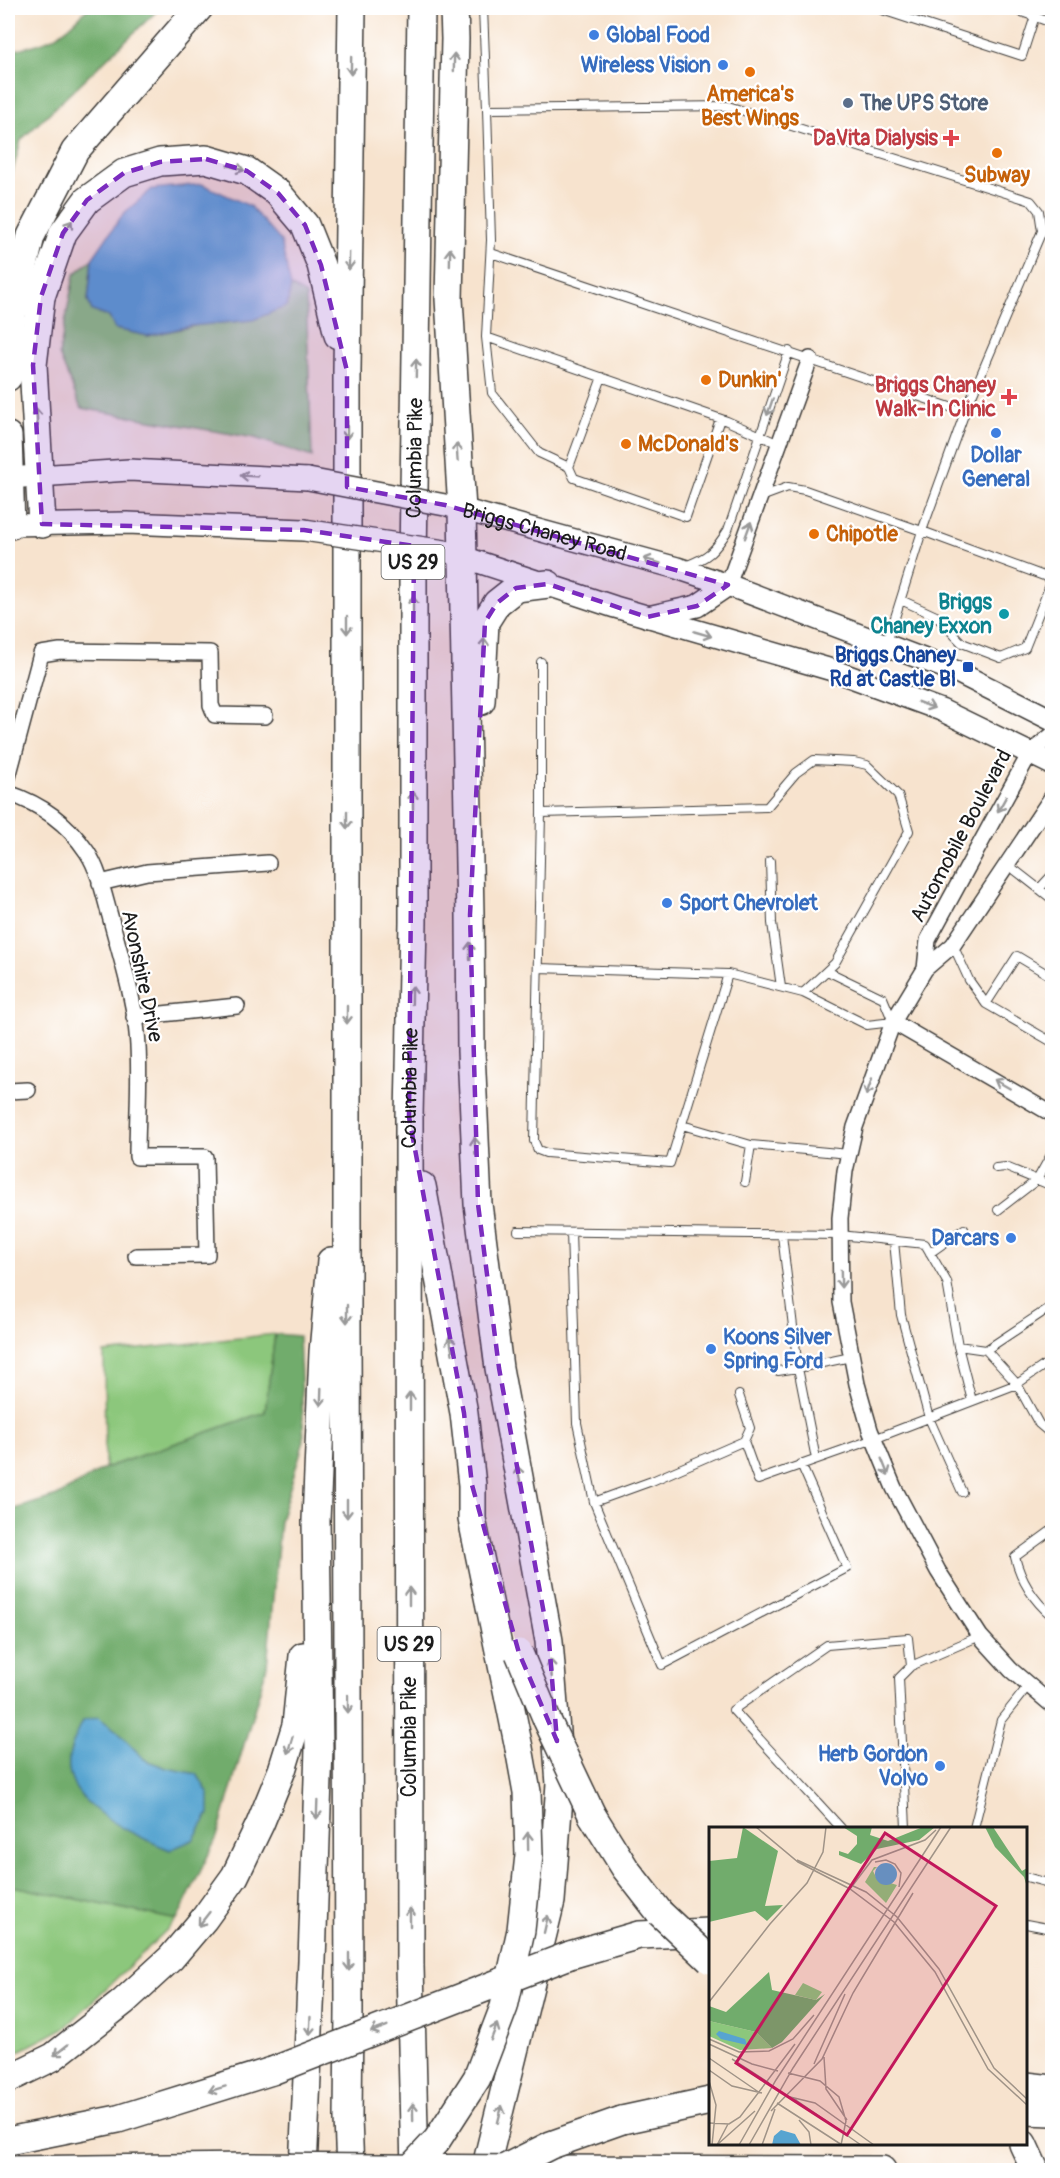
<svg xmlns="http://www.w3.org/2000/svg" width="1060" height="2178" viewBox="0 0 1060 2178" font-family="Pangolin,sans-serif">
  <rect width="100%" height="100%" fill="#fff"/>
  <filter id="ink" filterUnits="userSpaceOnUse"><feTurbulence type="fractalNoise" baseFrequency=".0167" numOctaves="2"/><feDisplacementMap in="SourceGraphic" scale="12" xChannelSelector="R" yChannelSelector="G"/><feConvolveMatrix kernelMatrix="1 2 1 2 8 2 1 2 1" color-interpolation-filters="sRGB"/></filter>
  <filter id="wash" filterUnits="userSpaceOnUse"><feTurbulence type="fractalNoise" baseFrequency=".008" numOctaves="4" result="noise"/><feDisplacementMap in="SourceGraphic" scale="24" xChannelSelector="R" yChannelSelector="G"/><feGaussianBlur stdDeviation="1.35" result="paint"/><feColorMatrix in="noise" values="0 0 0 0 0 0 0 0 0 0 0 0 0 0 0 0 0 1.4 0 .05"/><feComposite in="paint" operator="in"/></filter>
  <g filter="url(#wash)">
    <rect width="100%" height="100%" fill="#f7e3ce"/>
    <path fill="#8cc77c" stroke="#54724c" stroke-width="1.5" d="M92 259 88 301 109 317 148 336 287 306 291 286 306 295 312 457 255 438 81 408 59 355 74 275Z
      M275 1334 265 1412 105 1468 104 1353Z
      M8 1885 177 1920 66 2027 8 2057Z"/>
    <path fill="#71ac6c" stroke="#466444" stroke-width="1.5" d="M88 8H160L21 140 8 189V51C46 44 61 38 88 8Z
      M275 1334 299 1336 304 1441 280 1521 267 1666 217 1837 177 1920 8 1885V1511L57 1496 105 1468 265 1412Z"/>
    <path fill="#57a4d0" stroke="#3a6076" stroke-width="1.5" d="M202 184 250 206 281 241 291 286 287 306 253 320 191 326 148 336 115 329 109 317 92 311 88 301 92 259 123 214 152 189Z
      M98 1717 117 1731 144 1759 166 1768 197 1774 209 1794V1814L193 1840 170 1850C138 1837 72 1808 69 1769 67 1753 76 1735 83 1721Z"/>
  </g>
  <g filter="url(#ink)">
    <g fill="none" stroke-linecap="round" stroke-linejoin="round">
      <defs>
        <path id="lane" d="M483 8 487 109
          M876 8 1022 56 1035 16
          M1011 8 1052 23
          M491 253 965 412 922 531 1052 579
          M486 337 492 393 539 453 569 467
          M602 377 569 467 574 478 686 517 720 419
          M779 444 727 421 486 337 491 240 487 109 728 106 1031 201 1039 211 1042 231 965 412
          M761 497 788 487 805 490 922 531 887 643
          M685 566C708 558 715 551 728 530L789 351
          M901 600 936 616 962 643 1001 658 1025 648 1052 580
          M541 662V813L767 807 796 773 814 760 854 762 867 765 898 795 909 831 835 963 803 993
          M541 813 534 1141 538 1150 546 1153 670 1163 728 974
          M770 861 772 923 781 987
          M1007 864 1052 899
          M1039 889 1052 875
          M953 945 969 980 986 1004 1052 1042
          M538 968 728 974 803 993 867 1025 893 1022 883 998 827 971
          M986 1004 1017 956 1052 977
          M682 1125 751 1145 849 1154
          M996 1168 1006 1167 1052 1186
          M745 1182 751 1145
          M998 1210 1037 1180 1052 1153
          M518 1231 840 1235 925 1244 947 1282 958 1346 972 1401
          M571 1232 577 1423 594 1502 662 1665 847 1568 801 1464
          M894 1241 901 1315 929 1418 962 1492
          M930 1253 964 1229
          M1052 1306 986 1350 1017 1384 1039 1424 1052 1435
          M958 1346 986 1350
          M778 1371 798 1368 782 1235
          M744 1441 758 1480 874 1439 1017 1384 1052 1360
          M816 1459 798 1368 851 1357
          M594 1502 652 1481 744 1441 750 1428 739 1395
          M1052 1530 1015 1557C1021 1581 1033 1600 1052 1616
          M841 1828 733 1710 827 1645 908 1638 911 1666 980 1636
          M906 1828 899 1678 911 1666
          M974 1828 1001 1720 1028 1686
          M1026 1877 1052 1884
          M1026 1924 1052 1929"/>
        <path id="street" d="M728 585 810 359
          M8 777 41 654 60 651 210 653 211 705 215 715 265 716
          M8 793C41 804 67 822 87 852 99 870 104 895 110 916 121 958 136 1003 138 1046 140 1083 137 1120 137 1157H205L207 1255 136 1256
          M100 883 147 872 268 863
          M925 969 928 940 991 824 1030 753 1052 735
          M134 1017 237 1006
          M893 1022 925 969 953 945 1052 797
          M8 1091 28 1090
          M1052 1114 893 1022 855 1127 845 1171 840 1218 841 1302 857 1384 870 1430 894 1488 938 1571 980 1636 1011 1670 1052 1705"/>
        <g id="secondary">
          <path d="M8 478 129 470 308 479"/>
          <path id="s1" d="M450 506 677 568 728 585 957 672 1052 720"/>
          <path d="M8 525 127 523 304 530"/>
          <path d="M448 552 615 607 832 670 941 710 1052 764"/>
          <path d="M648 617 697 606 728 585"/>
        </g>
        <g id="highway">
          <path d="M454 8 455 39 449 299 462 510 470 915 471 1051 478 1204 499 1368 549 1641 560 1784 551 1901 485 2170"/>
          <path d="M8 377 12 315 31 236 75 151 199 8"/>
          <path d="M8 436 11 525"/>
          <path d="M42 524 33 365 41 297 63 233 87 200 124 173 160 162 206 159 247 171 278 193 305 225 321 265 338 335"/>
          <path d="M481 701 485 622 497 603 516 588 548 584"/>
          <path d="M422 1186 464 1413 472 1485V1519L519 1748"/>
          <path d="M592 1815 625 1868 660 1913"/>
          <path d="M570 1955 639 1935 710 1932"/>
          <path d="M8 2079 53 2057 123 2002 171 1958 204 1919 235 1876 260 1824 282 1770 296 1725 303 1656"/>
          <path d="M1026 2086 1052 2089"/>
          <path d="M1026 2111 1052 2112"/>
          <path d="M622 2120 710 2101"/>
          <path d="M8 2141 118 2119 272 2071"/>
          <path d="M1023 2144 1035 2170"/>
          <path d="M531 2169 882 2170"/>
          <path d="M8 2170 249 2167"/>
          <path d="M303 2170 312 1961 319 1748 316 1520 323 1352 331 1261"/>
          <path d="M350 2170 348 2119 349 2009 347 1325V371L352 8"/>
          <path id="s2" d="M415 2170 410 1966 409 1117 413 922V560L421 8"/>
        </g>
      </defs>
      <use href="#lane" stroke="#3d3a37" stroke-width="10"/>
      <use href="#street" stroke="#3d3a37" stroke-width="18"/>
      <use href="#secondary" stroke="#3d3a37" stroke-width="24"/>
      <use href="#highway" stroke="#3d3a37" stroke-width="30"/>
      <use href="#lane" stroke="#fff" stroke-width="8"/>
      <use href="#street" stroke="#fff" stroke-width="15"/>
      <use href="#secondary" stroke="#fff" stroke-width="21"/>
      <use href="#highway" stroke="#fff" stroke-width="27"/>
      <defs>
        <path id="secondary-bridge" d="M308 479 445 505
          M304 530 445 551"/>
        <path id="highway-bridge" d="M519 1653 547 1720 592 1815
          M660 1913 710 1960
          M272 2071 570 1955
          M249 2167 531 2169
          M507 2167 551 2145 622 2120
          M409 2170 437 2140 477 2078 504 2007 521 1930 529 1855 527 1792 519 1748"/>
      </defs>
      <use href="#secondary-bridge" stroke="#3d3a37" stroke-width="24" stroke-linecap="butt"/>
      <use href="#highway-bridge" stroke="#3d3a37" stroke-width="30" stroke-linecap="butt"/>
      <use href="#secondary-bridge" stroke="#fff" stroke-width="21"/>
      <use href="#highway-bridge" stroke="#fff" stroke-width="27"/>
    </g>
    <defs><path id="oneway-shaft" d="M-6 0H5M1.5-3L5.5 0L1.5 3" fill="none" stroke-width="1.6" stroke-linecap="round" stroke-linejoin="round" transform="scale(1.5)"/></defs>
    <g stroke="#999">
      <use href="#oneway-shaft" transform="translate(454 62) rotate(-89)"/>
      <use href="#oneway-shaft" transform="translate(351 66) rotate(91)"/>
      <use href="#oneway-shaft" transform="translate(236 168) rotate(17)"/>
      <use href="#oneway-shaft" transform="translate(67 228) rotate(-57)"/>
      <use href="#oneway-shaft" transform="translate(450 257) rotate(-89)"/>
      <use href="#oneway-shaft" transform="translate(349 261) rotate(91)"/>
      <use href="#oneway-shaft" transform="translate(416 368) rotate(-89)"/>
      <use href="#oneway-shaft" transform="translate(770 407) rotate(109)"/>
      <use href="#oneway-shaft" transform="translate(37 417) rotate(-94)"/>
      <use href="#oneway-shaft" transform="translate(347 430) rotate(90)"/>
      <use href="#oneway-shaft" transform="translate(457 452) rotate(-94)"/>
      <use href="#oneway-shaft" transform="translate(249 476) rotate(-177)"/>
      <use href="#oneway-shaft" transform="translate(748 530) rotate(-70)"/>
      <use href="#oneway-shaft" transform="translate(652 561) rotate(-164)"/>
      <use href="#oneway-shaft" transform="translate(413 605) rotate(-90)"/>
      <use href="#oneway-shaft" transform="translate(347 625) rotate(90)"/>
      <use href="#oneway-shaft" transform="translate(703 634) rotate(16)"/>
      <use href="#oneway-shaft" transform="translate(484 647) rotate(-87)"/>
      <use href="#oneway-shaft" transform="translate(926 705) rotate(21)"/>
      <use href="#oneway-shaft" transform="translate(413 800) rotate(-90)"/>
      <use href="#oneway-shaft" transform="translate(1002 804) rotate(119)"/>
      <use href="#oneway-shaft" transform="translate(347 820) rotate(90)"/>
      <use href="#oneway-shaft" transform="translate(470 951) rotate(-90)"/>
      <use href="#oneway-shaft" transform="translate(412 995) rotate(-89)"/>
      <use href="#oneway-shaft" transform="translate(347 1015) rotate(90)"/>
      <use href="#oneway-shaft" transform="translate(1002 1084) rotate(-150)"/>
      <use href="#oneway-shaft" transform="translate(869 1087) rotate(109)"/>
      <use href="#oneway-shaft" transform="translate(475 1146) rotate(-93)"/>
      <use href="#oneway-shaft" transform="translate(841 1279) rotate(89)"/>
      <use href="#oneway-shaft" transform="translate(347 1314) rotate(90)"/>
      <use href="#oneway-shaft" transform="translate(451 1345) rotate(-100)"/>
      <use href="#oneway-shaft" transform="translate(321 1397) rotate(92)"/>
      <use href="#oneway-shaft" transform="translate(410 1401) rotate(-90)"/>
      <use href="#oneway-shaft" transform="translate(885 1467) rotate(68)"/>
      <use href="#oneway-shaft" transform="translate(519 1475) rotate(-101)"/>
      <use href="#oneway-shaft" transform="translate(347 1509) rotate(90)"/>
      <use href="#oneway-shaft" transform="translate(409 1596) rotate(-90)"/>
      <use href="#oneway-shaft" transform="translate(551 1668) rotate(-95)"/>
      <use href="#oneway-shaft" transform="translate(348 1704) rotate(90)"/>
      <use href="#oneway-shaft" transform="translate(290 1745) rotate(107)"/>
      <use href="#oneway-shaft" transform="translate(317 1810) rotate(92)"/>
      <use href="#oneway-shaft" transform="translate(528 1841) rotate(-91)"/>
      <use href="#oneway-shaft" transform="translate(410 1917) rotate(-90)"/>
      <use href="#oneway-shaft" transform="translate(204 1919) rotate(128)"/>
      <use href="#oneway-shaft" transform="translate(546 1924) rotate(-77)"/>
      <use href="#oneway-shaft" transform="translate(349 1962) rotate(90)"/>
      <use href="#oneway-shaft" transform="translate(310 2026) rotate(93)"/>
      <use href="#oneway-shaft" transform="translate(379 2029) rotate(159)"/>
      <use href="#oneway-shaft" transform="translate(494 2032) rotate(-69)"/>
      <use href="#oneway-shaft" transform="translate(61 2050) rotate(142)"/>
      <use href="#oneway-shaft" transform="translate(217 2089) rotate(163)"/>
      <use href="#oneway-shaft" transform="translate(413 2112) rotate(-91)"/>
      <use href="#oneway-shaft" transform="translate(500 2114) rotate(-76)"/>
    </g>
  </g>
  <path fill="#7b2cbf" fill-opacity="0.2" stroke="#7b2cbf" stroke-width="4.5" stroke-dasharray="12 8" stroke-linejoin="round" d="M206 159 247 171 278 193 305 225 321 265 347 371V487L445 505 728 585 697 606 647 617 548 584 516 588 497 603 485 622 470 915 478 1204 499 1368 549 1641 557 1741 519 1653 472 1485 464 1413 409 1117 414 546 304 530 42 524 33 365 41 297 63 233 87 200 124 173 160 162Z"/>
  <g fill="#3f7fe0" stroke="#fff" stroke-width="2">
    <circle cx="594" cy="35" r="6"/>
    <circle cx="723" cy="65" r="6"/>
    <circle cx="996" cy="433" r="6"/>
    <circle cx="667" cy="903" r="6"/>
    <circle cx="1011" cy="1238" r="6"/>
    <circle cx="711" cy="1349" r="6"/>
    <circle cx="940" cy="1766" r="6"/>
  </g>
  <g fill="#e8710a" stroke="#fff" stroke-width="2">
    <circle cx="750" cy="72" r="6"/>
    <circle cx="997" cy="153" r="6"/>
    <circle cx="706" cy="380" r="6"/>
    <circle cx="626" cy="444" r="6"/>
    <circle cx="814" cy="534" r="6"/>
  </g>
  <circle fill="#5c6f8a" stroke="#fff" stroke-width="2" cx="848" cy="103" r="6"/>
  <g fill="#e0444e" stroke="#fff" stroke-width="2">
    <path d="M948 129h6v6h6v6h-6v6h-6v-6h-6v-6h6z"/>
    <path d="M1006 388h6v6h6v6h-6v6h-6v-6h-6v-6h6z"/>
  </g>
  <circle fill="#0f9aa8" stroke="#fff" stroke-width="2" cx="1004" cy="614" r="6"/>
  <rect fill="#1a4fb4" stroke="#fff" stroke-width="2" x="962" y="661" width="12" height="12" rx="3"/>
  <g text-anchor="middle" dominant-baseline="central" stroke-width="4.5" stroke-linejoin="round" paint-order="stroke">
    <g fill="#fff" stroke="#606060" stroke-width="1.5">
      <rect x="381.5" y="545" width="63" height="34" rx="4.5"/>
      <rect x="377.5" y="1627" width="63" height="34" rx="4.5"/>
    </g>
    <g font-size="20" font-weight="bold" fill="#1c1c1c">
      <text x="413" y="562">US 29</text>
      <text x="409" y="1644">US 29</text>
    </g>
    <g font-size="21" font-weight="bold" fill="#366cbe" stroke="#fff" text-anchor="start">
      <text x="606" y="35">Global Food</text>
      <text x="711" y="65" text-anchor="end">Wireless Vision</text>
      <text x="996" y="455" text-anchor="middle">Dollar<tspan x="996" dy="24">General</tspan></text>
      <text x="679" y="903">Sport Chevrolet</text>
      <text x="999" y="1238" text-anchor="end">Darcars</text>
      <text x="723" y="1337">Koons Silver<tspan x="723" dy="24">Spring Ford</tspan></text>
      <text x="928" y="1754" text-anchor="end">Herb Gordon<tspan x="928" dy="24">Volvo</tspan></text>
    </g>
    <g font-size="21" font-weight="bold" fill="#c56008" stroke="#fff" text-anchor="start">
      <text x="750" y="94" text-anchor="middle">America's<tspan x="750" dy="24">Best Wings</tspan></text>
      <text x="997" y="175" text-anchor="middle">Subway</text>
      <text x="718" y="380">Dunkin'</text>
      <text x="638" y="444">McDonald's</text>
      <text x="826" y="534">Chipotle</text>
    </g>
    <g font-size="21" font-weight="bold" fill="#4e5e75" stroke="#fff" text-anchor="start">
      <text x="860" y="103">The UPS Store</text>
    </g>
    <g font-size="21" font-weight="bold" fill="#be3a42" stroke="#fff" text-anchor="end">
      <text x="938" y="138">DaVita Dialysis</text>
      <text x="996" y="385">Briggs Chaney<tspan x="996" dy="24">Walk-In Clinic</tspan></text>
    </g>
    <g font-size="21" fill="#1c1c1c" stroke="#fff">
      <text stroke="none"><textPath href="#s2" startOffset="1712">Columbia Pike</textPath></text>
      <text stroke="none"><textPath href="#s1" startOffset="98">Briggs Chaney Road</textPath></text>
      <text transform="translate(961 836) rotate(-62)">Automobile Boulevard</text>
      <text transform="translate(142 976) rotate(78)">Avonshire Drive</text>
      <text stroke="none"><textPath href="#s2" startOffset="1082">Columbia Pike</textPath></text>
      <text transform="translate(409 1737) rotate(-90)">Columbia Pike</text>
    </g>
    <g font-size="21" font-weight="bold" fill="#0d838f" stroke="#fff" text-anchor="end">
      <text x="992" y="602">Briggs<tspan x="992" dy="24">Chaney Exxon</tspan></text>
    </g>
    <g font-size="21" font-weight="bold" fill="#164399" stroke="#fff" text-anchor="end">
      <text x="956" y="655">Briggs Chaney<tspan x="956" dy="24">Rd at Castle Bl</tspan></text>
    </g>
  </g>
  <g transform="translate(709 1827)">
    <rect width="318" height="318" fill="#f7e3ce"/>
    <path d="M165 40H168L164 44 168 52 188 58 177 76 156 55ZM94 156 113 165 107 173 86 168ZM0 194 47 205 63 221 31 223 0 209Z" fill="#8cc77c"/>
    <path d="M34 0 69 24 56 79 74 78 58 94 46 84 0 95V34L28 31ZM134 0H163L161 8 179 14 214 0H226L210 13 168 22 152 37 130 28V24L139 27 148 17V9ZM276 0H284L313 44 318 41V60L315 50 286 20ZM60 145 63 163 107 173 116 167 73 215 63 221 47 205 0 194V179L17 185Z" fill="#71ac6c"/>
    <path d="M166 47a11 11 0 1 1 22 0a11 11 0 1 1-22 0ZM10 204 36 212 38 218 12 212 7 207ZM72 303 86 307 92 318H63L65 309Z" fill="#57a4d0"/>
    <path fill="none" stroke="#9f9387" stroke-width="1.5" d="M47 0 89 35 141 62 185 95 226 145 279 242 318 278M88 33 157 65 188 90 230 142 285 241 318 272M166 35 177 33 186 37 192 46 190 60M141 62 163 33 216 13 227 3M0 175 61 97 98 56 114 25 117 0M0 212 30 225 60 224 84 212 105 188M0 217 43 237 69 244M115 230 117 262 138 293M0 231 51 266M23 232 60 256M105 237 136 167M0 243 23 259 53 266M79 246 111 254 130 270 137 294 132 318M0 254 7 278 3 318M77 269 106 276 165 318M84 271 152 318M68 276 133 318M62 284 113 232 144 166 204 66M90 293 100 305 102 318M0 296 20 297 31 290 86 217M9 317 46 284M8 318 19 297M30 318 67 253 232 0M40 318 84 241 242 0M53 318 66 282"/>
    <path fill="#c2185b" fill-opacity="0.15" stroke="#c2185b" stroke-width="3" d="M176 6 287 79 138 308 27 236Z"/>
    <rect width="318" height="318" fill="none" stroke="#1c1c1c" stroke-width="3"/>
  </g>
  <rect width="1060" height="2178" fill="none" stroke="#fff" stroke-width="30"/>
</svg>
